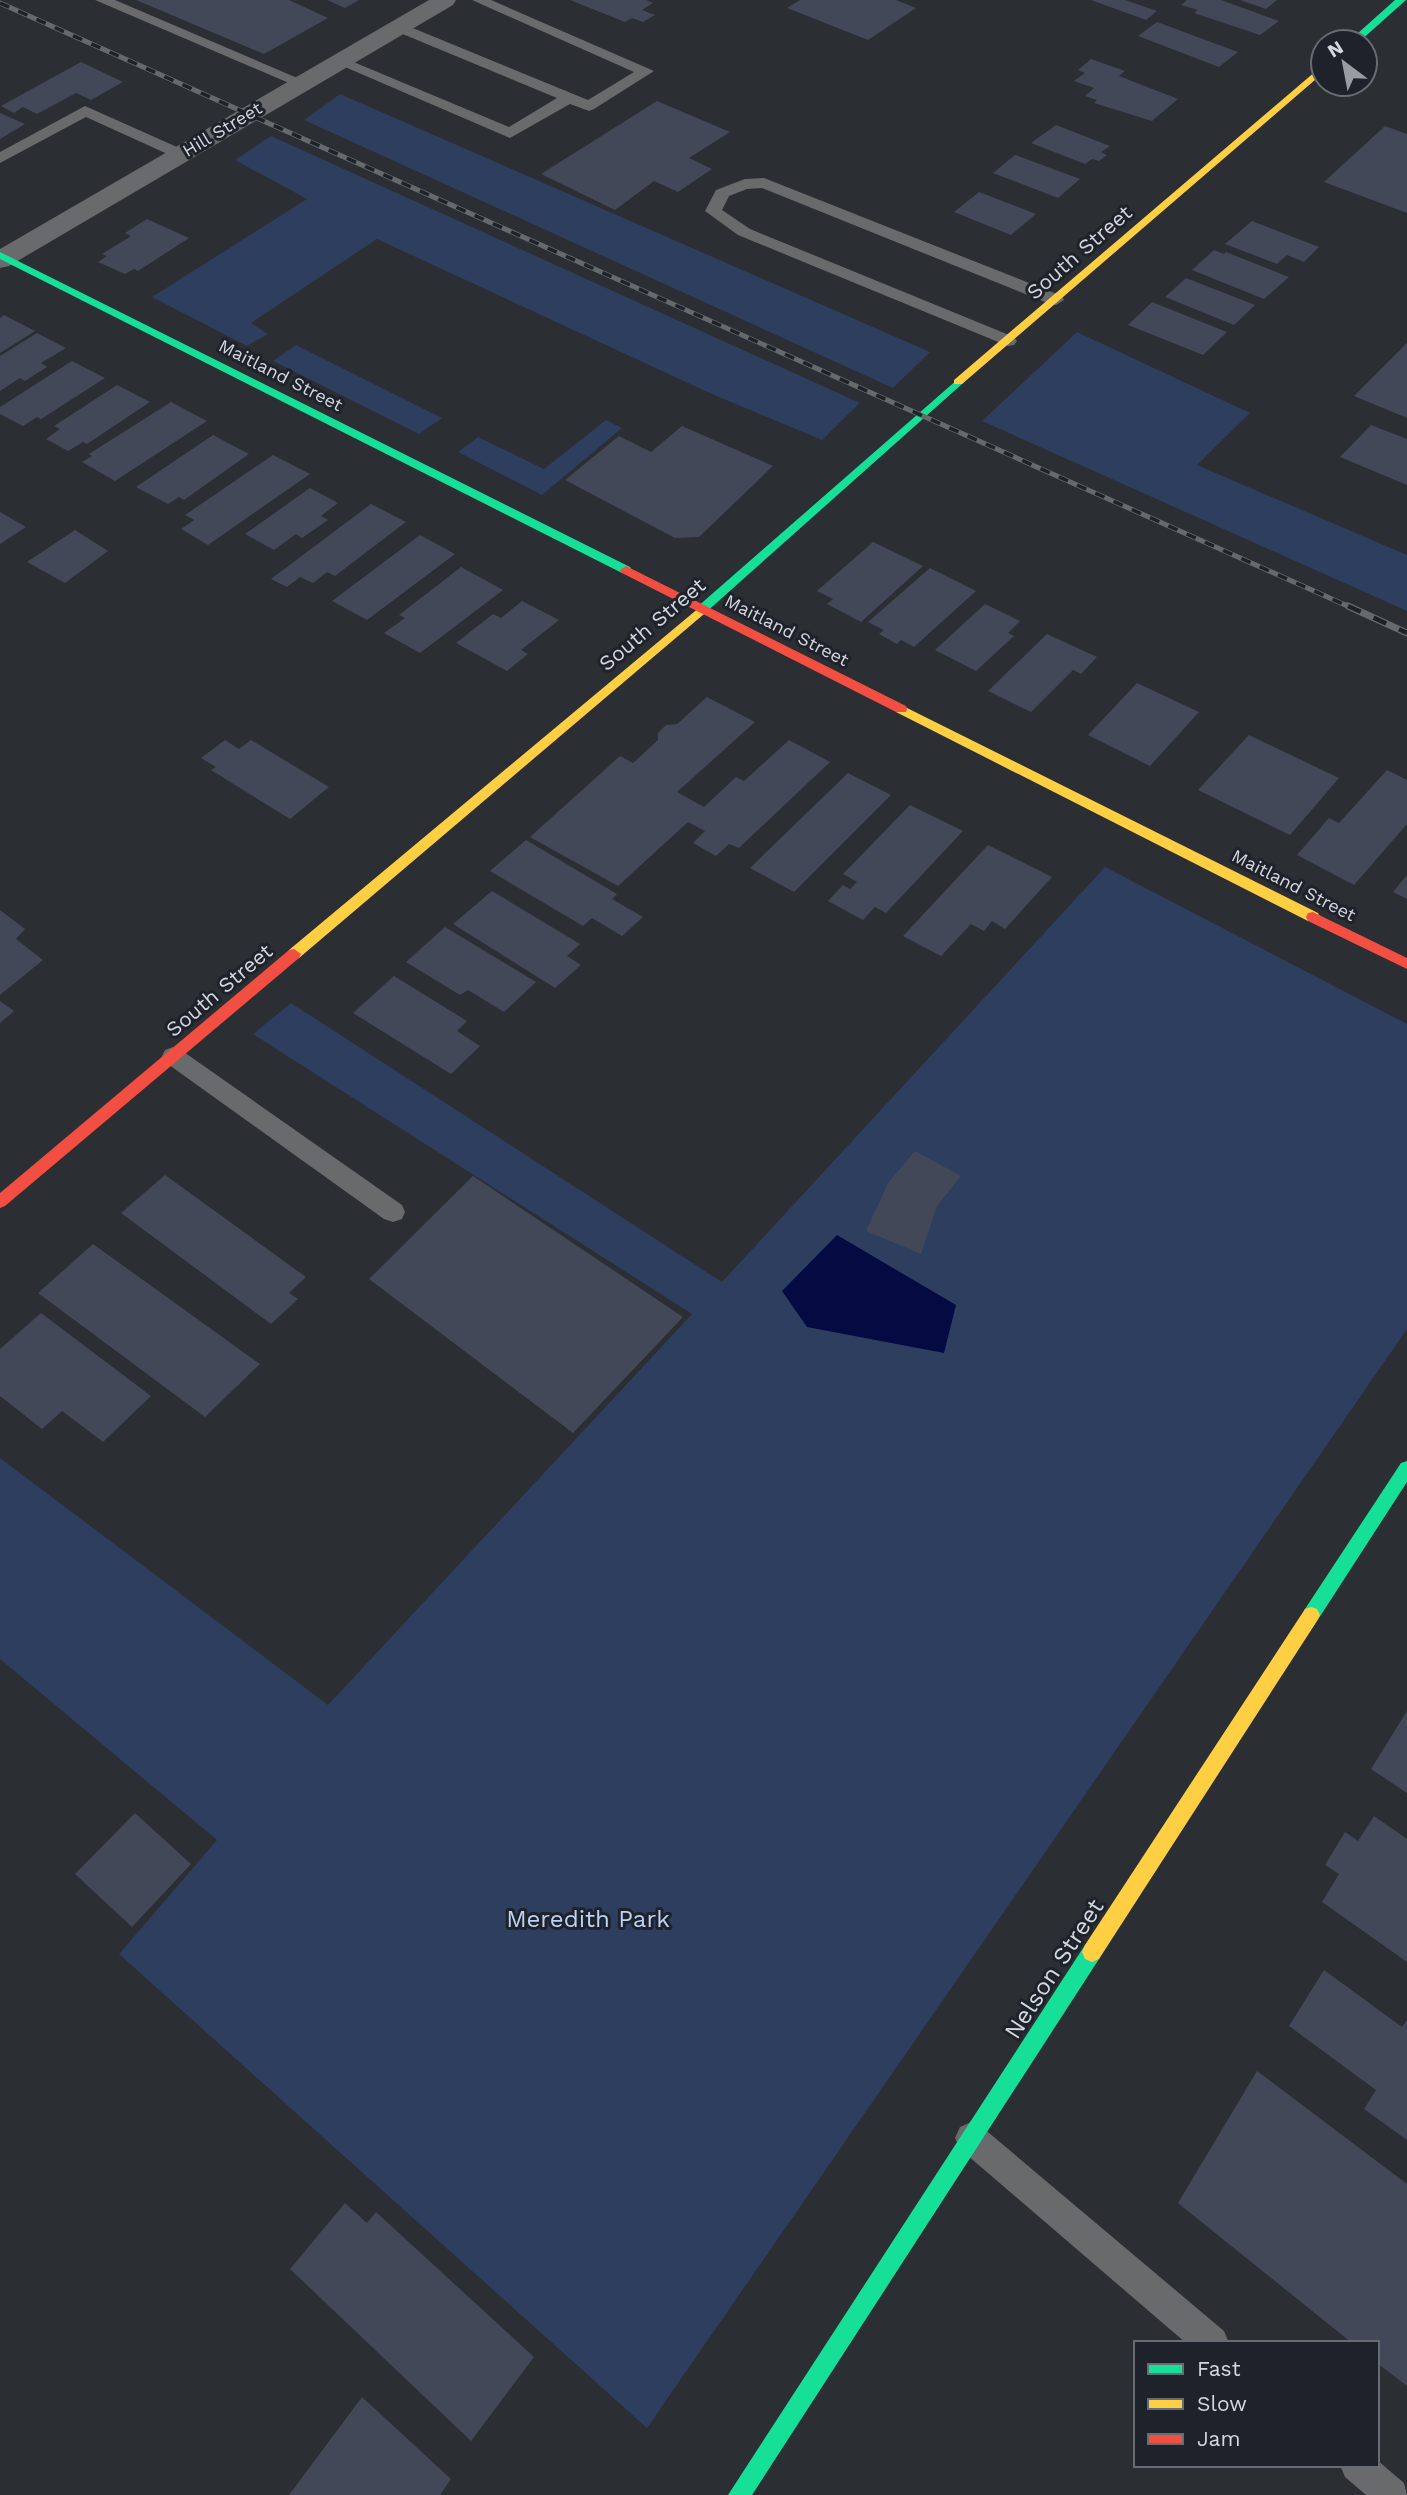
<svg xmlns="http://www.w3.org/2000/svg" width="1407" height="2495" viewBox="0 0 1407 2495" font-family="'Work Sans',sans-serif">
  <rect width="100%" height="100%" fill="#2b2e32"/>
  <path fill="#2e3e5f" d="M340 94 930 352 893 388 304 120Z
    M271 136 860 403 822 440 714 395 377 239 251 323 268 334 247 346 152 297 307 199 235 160Z
    M1077 332 1250 413 1197 465 1407 555V611L982 421Z
    M296 345 442 418 419 434 273 361Z
    M606 420 622 428 542 495 458 452 478 437 544 469Z
    M1105 867 1407 1024V1329L647 2428 119 1954 217 1840 0 1659V1458L328 1705 692 1314 253 1034 291 1003 722 1282Z"/>
  <path fill="#040b42" d="M837 1235 956 1305 944 1353 807 1327 782 1291Z"/>
  <path fill="#424857" d="M136 0H289L328 18 264 54Z
    M327 0H359L345 8Z
    M570 0H646L653 3 642 10 655 15 643 22 632 18 625 22Z
    M800 0H896L916 8 868 40 787 8Z
    M1091 0H1125L1157 11 1146 20Z
    M1187 0H1221L1279 21 1260 35 1194 13 1198 10 1181 5Z
    M1240 0H1277L1266 9Z
    M1157 22 1238 52 1219 67 1138 36Z
    M1091 59 1125 71 1119 76 1178 99 1152 121 1094 103 1097 100 1085 96 1094 88 1074 81 1085 73 1078 70Z
    M81 62 123 82 91 100 76 93 37 114 23 107 14 113 1 106Z
    M657 101 730 132 689 158 712 169 678 192 654 181 615 210 541 174Z
    M0 113 25 124 0 139Z
    M1056 125 1110 146 1101 152 1107 155 1099 161 1092 159 1085 164 1031 143Z
    M1385 126 1407 134V213L1324 182Z
    M1015 155 1080 179 1058 198 993 173Z
    M979 192 1036 214 1011 235 954 212Z
    M147 219 189 238 138 271 134 269 125 274 98 262 107 256 102 254 131 236 125 233Z
    M1252 221 1319 247 1304 262 1287 255 1277 264 1225 244Z
    M1214 250 1224 254 1226 252 1289 277 1264 299 1192 270Z
    M1186 278 1255 305 1234 325 1165 297Z
    M1152 302 1227 332 1203 355 1128 325Z
    M4 315 35 331 0 353V318Z
    M37 333 66 348 41 363 47 367 25 381 20 378 0 391V356Z
    M1407 343V418L1354 396Z
    M72 361 105 378 41 419 37 417 23 426 0 414V407Z
    M117 385 150 402 87 444 83 442 68 451 46 439 60 429 54 426Z
    M171 402 207 421 115 481 82 462 92 456 89 454Z
    M1371 425 1407 439V485L1340 457Z
    M682 426 773 466 699 537 675 538 565 480 619 436 651 452Z
    M213 435 249 454 184 500 179 497 168 504 136 487Z
    M273 455 310 474 208 545 181 529 194 520 185 515Z
    M310 488 338 503 321 516 328 520 302 538 296 534 274 550 245 534Z
    M371 504 406 522 335 576 327 572 313 583 300 577 287 587 271 579Z
    M0 512 26 527 0 544Z
    M75 530 108 551 65 583 27 562Z
    M420 535 455 554 367 620 332 601Z
    M873 542 923 566 861 622 827 604 833 599 817 591Z
    M461 567 503 590 420 653 384 633 405 618 399 615Z
    M930 568 976 591 914 647 901 640 897 644 879 634 884 630 868 622Z
    M522 601 559 620 521 650 528 654 507 671 456 643 493 614 501 618Z
    M985 604 1020 621 1008 633 1014 636 976 671 935 650Z
    M1047 634 1097 657 1081 674 1073 670 1031 712 988 691Z
    M1137 683 1199 712 1150 766 1088 735Z
    M707 697 755 722 677 792 704 807 736 777 744 781 789 740 830 762 739 848 729 844 716 856 693 843 705 831 688 822 618 886 530 837 620 756 633 763 658 740V733L666 725 677 724Z
    M1249 735 1339 778 1290 835 1198 790Z
    M225 740 239 749 251 740 329 787 290 819 211 770 216 767 201 758Z
    M1387 770 1407 780V824L1354 885 1297 855 1329 818 1339 823Z
    M848 773 891 795 794 892 750 868Z
    M910 805 963 831 886 913 875 907 863 920 828 901 843 885 850 889 857 882 843 874Z
    M526 840 617 894 612 899 643 917 622 936 592 918 583 926 490 871Z
    M988 845 1052 877 1005 929 992 921 984 931 971 924 941 956 903 936Z
    M1407 875V899L1393 892Z
    M492 891 580 944 567 956 581 965 555 988 453 924Z
    M0 910 25 929 16 939 43 960 0 995Z
    M445 927 536 982 504 1012 468 990 460 995 406 962Z
    M394 976 467 1021 457 1031 480 1046 451 1074 353 1013Z
    M0 1001 14 1011 0 1023Z
    M915 1151 961 1176 937 1206 921 1254 866 1231 888 1183Z
    M165 1175 306 1277 289 1293 298 1299 271 1324 121 1213Z
    M473 1176 683 1317 573 1433 369 1279Z
    M93 1244 260 1364 205 1417 38 1293Z
    M41 1313 151 1396 103 1442 62 1411 42 1429 0 1396V1349Z
    M1407 1711V1793L1371 1769Z
    M135 1813 191 1864 132 1927 75 1874Z
    M1374 1816 1407 1839V1962L1322 1902 1339 1874 1325 1865 1345 1832 1358 1841Z
    M1324 1970 1402 2027 1407 2020V2140L1364 2109 1376 2090 1289 2026Z
    M1257 2071 1407 2184V2386L1377 2363V2343H1352L1178 2203Z
    M345 2203 367 2223 376 2212 534 2357 471 2441 290 2269Z
    M362 2397 451 2479 440 2495H289Z"/>
  <g fill="none" stroke-linecap="round" stroke-linejoin="round">
    <path fill="#686a6c" fill-rule="evenodd" d="M95 0H115L309 83 301 88 296 86Z
      M472 0H491L654 71 594 109 589 111 570 104 510 138 331 61 334 58H344L509 127 557 98 393 30 391 27 393 24H403L588 100 634 72Z
      M85 106 186 151 188 154 186 157H174L86 117 0 163V152Z
      M764 178 1062 296 1064 300 1056 305 1050 304 762 188 747 189 729 196 722 210 750 229 1014 337 1017 341 1014 345 1008 346 738 235 705 211 716 190 745 179Z
      M173 1047 181 1050 402 1205 405 1212 402 1219 393 1222 384 1219 165 1062 162 1056 165 1050Z
      M971 2122 982 2127 1224 2331 1229 2343H1186L960 2149 955 2138 960 2127Z
      M1377 2460 1404 2483 1407 2495H1366L1345 2477 1340 2465H1377Z"/>
    <path fill="#686a6c" fill-rule="evenodd" d="M429 0H456L453 5 9 266 0 268V249Z"/>
    <path fill="#16e098" fill-rule="evenodd" d="M1395 0H1406L1359 42H1348Z
      M0 252 630 567 632 570 626 574 622 573 0 259Z
      M958 379 964 382 962 384 704 614H696V608Z
      M1407 1461V1482L1317 1621 1311 1623 1305 1621 1302 1615 1305 1609 1401 1463Z
      M1092 1942 1099 1945 1102 1952 1099 1959 752 2495H728L1085 1945Z"/>
    <path fill="#ffcf43" fill-rule="evenodd" d="M1323 65V73L962 384H954V380Z
      M700 607 706 611 704 614 299 958H289L287 954 289 950Z
      M901 705 1318 913 1320 917 1318 921H1308L896 712V706Z
      M1311 1607 1317 1609 1320 1615 1317 1621 1099 1959 1092 1962 1085 1959 1082 1952 1085 1945 1305 1609Z"/>
    <path fill="#f24e42" fill-rule="evenodd" d="M626 566 906 706 907 709 906 712H896L622 573 620 570Z
      M1313 912 1407 958V969L1308 921 1306 917 1308 913Z
      M294 949 301 954 299 958 5 1206 0 1208V1193L289 950Z"/>
    <defs>
      <path id="rail-far1" d="M0 3 1352 608"/>
      <path id="rail" d="M1348 606 1407 633"/>
    </defs>
    <use href="#rail-far1" stroke="#676a6d" stroke-width="5"/>
    <use href="#rail" stroke="#676a6d" stroke-width="7"/>
    <use href="#rail-far1" stroke="#1e232b" stroke-width="3.5" stroke-dasharray="10" stroke-linecap="butt"/>
    <use href="#rail" stroke="#1e232b" stroke-width="4.5" stroke-dasharray="14" stroke-linecap="butt"/>
  </g>
  <g text-anchor="middle" dominant-baseline="central" stroke-width="6" stroke-linejoin="round" paint-order="stroke">
    <g font-size="18" fill="#d4d7dd" stroke="#1e232b">
      <text transform="translate(222 129) rotate(-31)">Hill Street</text>
      <text transform="translate(281 375) rotate(27)">Maitland Street</text>
      <text transform="translate(787 630) rotate(27)">Maitland Street</text>
      <text transform="translate(1294 885) rotate(27)">Maitland Street</text>
    </g>
    <g font-size="21" fill="#d4d7dd" stroke="#1e232b">
      <text transform="translate(1079 252) rotate(-41)">South Street</text>
      <text transform="translate(652 624) rotate(-40)">South Street</text>
      <text transform="translate(219 990) rotate(-40)">South Street</text>
    </g>
    <g font-size="24" fill="#bcd1f6" stroke="#1e232b">
      <text x="588" y="1919">Meredith Park</text>
    </g>
    <g font-size="24" fill="#d4d7dd" stroke="#1e232b">
      <text transform="translate(1054 1969) rotate(-57)">Nelson Street</text>
    </g>
  </g>
  <rect x="1134" y="2341" width="245" height="126" fill="#1e232b" stroke="#676b72" stroke-width="2"/>
  <rect x="1148" y="2364" width="35" height="10" fill="#16e098" stroke="#676b72" stroke-width="2"/>
  <text x="1197" y="2376" font-size="21" fill="#d4d7dd">Fast</text>
  <rect x="1148" y="2399" width="35" height="10" fill="#ffcf43" stroke="#676b72" stroke-width="2"/>
  <text x="1197" y="2411" font-size="21" fill="#d4d7dd">Slow</text>
  <rect x="1148" y="2434" width="35" height="10" fill="#f24e42" stroke="#676b72" stroke-width="2"/>
  <text x="1197" y="2446" font-size="21" fill="#d4d7dd">Jam</text>
  <g transform="translate(1344 63) rotate(328)"><circle r="33" fill="#1e232b" stroke="#676b72" stroke-width="2"/>
  <path d="M0-5L12 26L0 18L-12 26Z" fill="#999ca1"/>
  <text y="-10" font-size="19" font-weight="bold" text-anchor="middle" fill="#d4d7dd">N</text>
  </g>
</svg>
